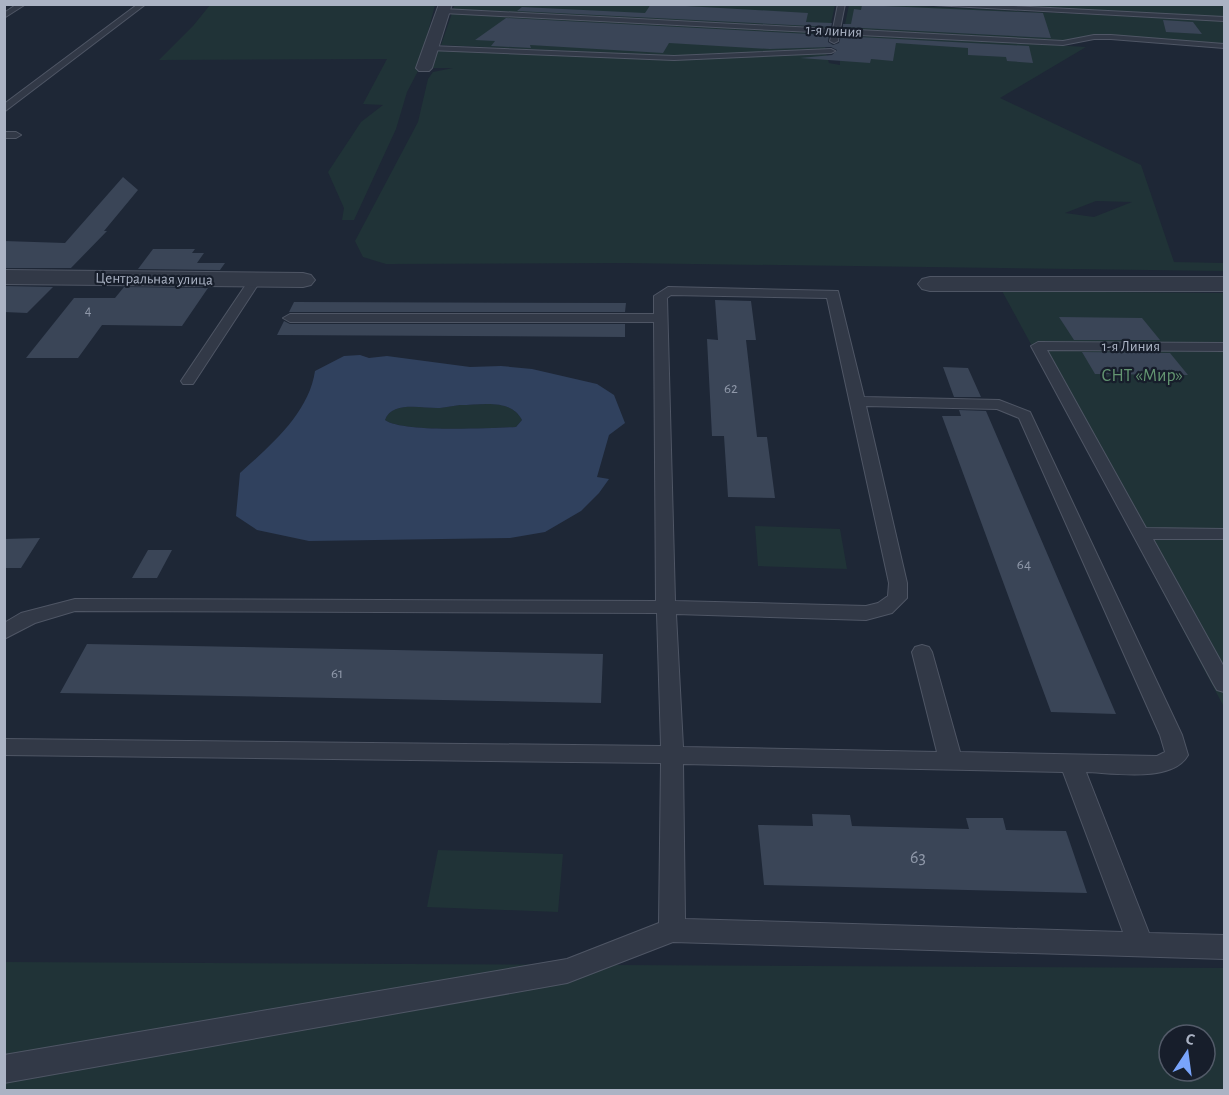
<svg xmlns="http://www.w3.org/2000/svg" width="1229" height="1095" viewBox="0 0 1229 1095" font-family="'Alegreya Sans',sans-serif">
  <rect width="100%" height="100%" fill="#1e2736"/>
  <path fill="#203337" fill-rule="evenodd" d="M455 4 835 5 830 28 453 9Z
    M210 5H435L418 71 407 92 396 129 354 220H342L344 208 328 172 361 122 383 105 363 104 387 59 159 60 193 26Z
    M849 5H892L1224 21V45L1091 35 1061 41 844 29Z
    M954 5H1224V18Z
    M452 13 829 32 825 49 735 54 826 53 829 63 840 65V51L844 32 1086 47 1000 98 1141 165 1174 262 1224 263V271L623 263 386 264 363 257 355 241 418 122 428 79 433 72 453 68H432L438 49 644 59 724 54 676 56 441 45ZM1096 201 1132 202 1094 217 1065 213Z
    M1002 291 1224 293V707L1032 346Z
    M460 405C481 405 511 398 522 420L516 427C490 428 404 433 385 420 392 400 425 409 440 408 447 407 453 406 460 405Z
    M755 526 840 529 847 569 758 566Z
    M438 850 563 854 558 912 427 907Z
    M4 962 1224 968V1090H5ZM1169 1035H1205V1071H1169Z"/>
  <path fill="#30415e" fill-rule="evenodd" d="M360 355 369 358 387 356 470 367 501 366 532 369 597 384 614 395 625 423 609 435 597 477 609 479 599 493 581 511 545 532 510 538 309 541 257 530 236 516 240 473C270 446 309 413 315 371L344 356ZM460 405C481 405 511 398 522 420L516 427C490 428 403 433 385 420 392 400 425 409 440 408 447 407 453 406 460 405Z"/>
  <path fill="#3a4557" d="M651 4 808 13 806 22 832 23 831 27 517 11 522 7 645 13Z
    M862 5 1043 13 1051 38 843 27V24H851L854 9 861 10Z
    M506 18 829 35 828 42 833 45 839 43 841 36 1029 46 1033 63 1007 61 1006 57 968 55V48L896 43 893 61 871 59 870 63 800 58 832 55 837 50 831 47 770 49 669 43 663 53 530 45 531 48 491 46 495 41 475 40Z
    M1163 20 1193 22 1202 34 1166 32Z
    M123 177 138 190 104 231H107L71 268H4V241L65 243Z
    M153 249H195L192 253H204L197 263H225L220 270 138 269Z
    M4 286 53 287 27 313 4 312Z
    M124 287 208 288 182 326 102 325 78 358H26L74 298H115Z
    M715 300 751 301 756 340H746L757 437H767L775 498 728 497 724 436H712L707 339 718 340Z
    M294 302 626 303 625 312H289Z
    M1059 317 1142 318 1160 340H1074Z
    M284 321 290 324H625V337L277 335Z
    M1082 352 1170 353 1188 375 1095 374Z
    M943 367 968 368 981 397H954Z
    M959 410 986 411 1116 714 1051 712 942 416H961Z
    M40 538 21 568H4V539Z
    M148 550H172L157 578H132Z
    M87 644 603 654 601 703 60 693Z
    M812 814 850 815 852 826 969 829 966 818H1003L1006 830 1066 831 1087 893 764 885 758 825 813 826Z"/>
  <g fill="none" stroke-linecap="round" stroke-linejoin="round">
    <defs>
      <path id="lane" d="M17 4H26L4 18V13Z
        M138 4H146L4 112V104Z
        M838 4H845L840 29 1063 41 1094 35H1111L1224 44V48L1111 39H1094L1063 45 839 34 838 41 834 43 830 41 832 33 443 13 439 11 443 9 833 29Z
        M916 4H973L1224 17V21Z
        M431 46 674 56 831 49 835 51 831 53 674 60 428 50 427 48Z
        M4 132H16L21 135 16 138H4Z
        M255 276 261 280 195 381 193 384H183L181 381 251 277Z
        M668 287 838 291 864 397 999 400 1030 412 1182 735 1188 755C1173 783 1114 773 1086 772L1149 933 1224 935V959L673 942 567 983 4 1083V1055L567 959 659 923 661 763 4 755V739L661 746 657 613 75 611 35 623 4 639V623L21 613 75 599 656 601 654 322H290L283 318 290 314H654V296ZM671 295 827 298 889 583 888 596 878 603 866 606 675 601 667 298ZM866 406 997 409 1019 418 1160 735 1165 752 1157 756 960 752 932 652 929 647 922 645 915 647 912 652 937 752 683 747 676 614 866 620 892 613 907 598V583ZM683 764 1063 772 1123 932 685 919Z
        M1038 342 1224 343V351L1047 350 1146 528 1224 529V539H1153L1224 667V692L1217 690 1214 685 1031 346Z"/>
      <path id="street" d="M439 4H452L432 68 429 71H419L416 68Z
        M4 270 303 273 311 275 315 280 311 285 303 287 4 284Z
        M930 277H1224V291H930L922 289 918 284 922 279Z"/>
    </defs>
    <use href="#lane" stroke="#4f5665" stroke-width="2"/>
    <use href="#street" stroke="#4f5665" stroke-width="2"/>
    <use href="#lane" fill="#323947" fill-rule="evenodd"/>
    <use href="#street" fill="#323947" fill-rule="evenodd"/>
  </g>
  <g text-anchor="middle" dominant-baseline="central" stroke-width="4.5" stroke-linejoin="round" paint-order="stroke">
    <g font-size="14" fill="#8f98a9">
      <text x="88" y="311">4</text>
    </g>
    <g font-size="15" fill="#abb3c4" stroke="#171e2b">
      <text transform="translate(834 31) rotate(3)">1-я линия</text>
      <text transform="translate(154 279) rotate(1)">Центральная улица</text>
      <text x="1131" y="346">1-я Линия</text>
    </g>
    <g font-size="15" fill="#8f98a9">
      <text x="731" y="388">62</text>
      <text x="1024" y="564">64</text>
      <text x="337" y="673">61</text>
    </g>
    <g font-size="18" fill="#639571" stroke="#171e2b">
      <text x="1142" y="376">СНТ «Мир»</text>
    </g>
    <g font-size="18" fill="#8f98a9">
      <text x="918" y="858">63</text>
    </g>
  </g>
  <rect width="1229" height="1095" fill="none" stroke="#abb3c4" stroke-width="12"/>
  <g transform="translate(1187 1053) rotate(13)"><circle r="28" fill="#171e2b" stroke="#525a68" stroke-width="1.5"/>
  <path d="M0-4.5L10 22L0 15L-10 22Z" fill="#79a4fb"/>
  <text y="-9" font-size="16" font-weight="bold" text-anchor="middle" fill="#abb3c4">С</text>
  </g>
</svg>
